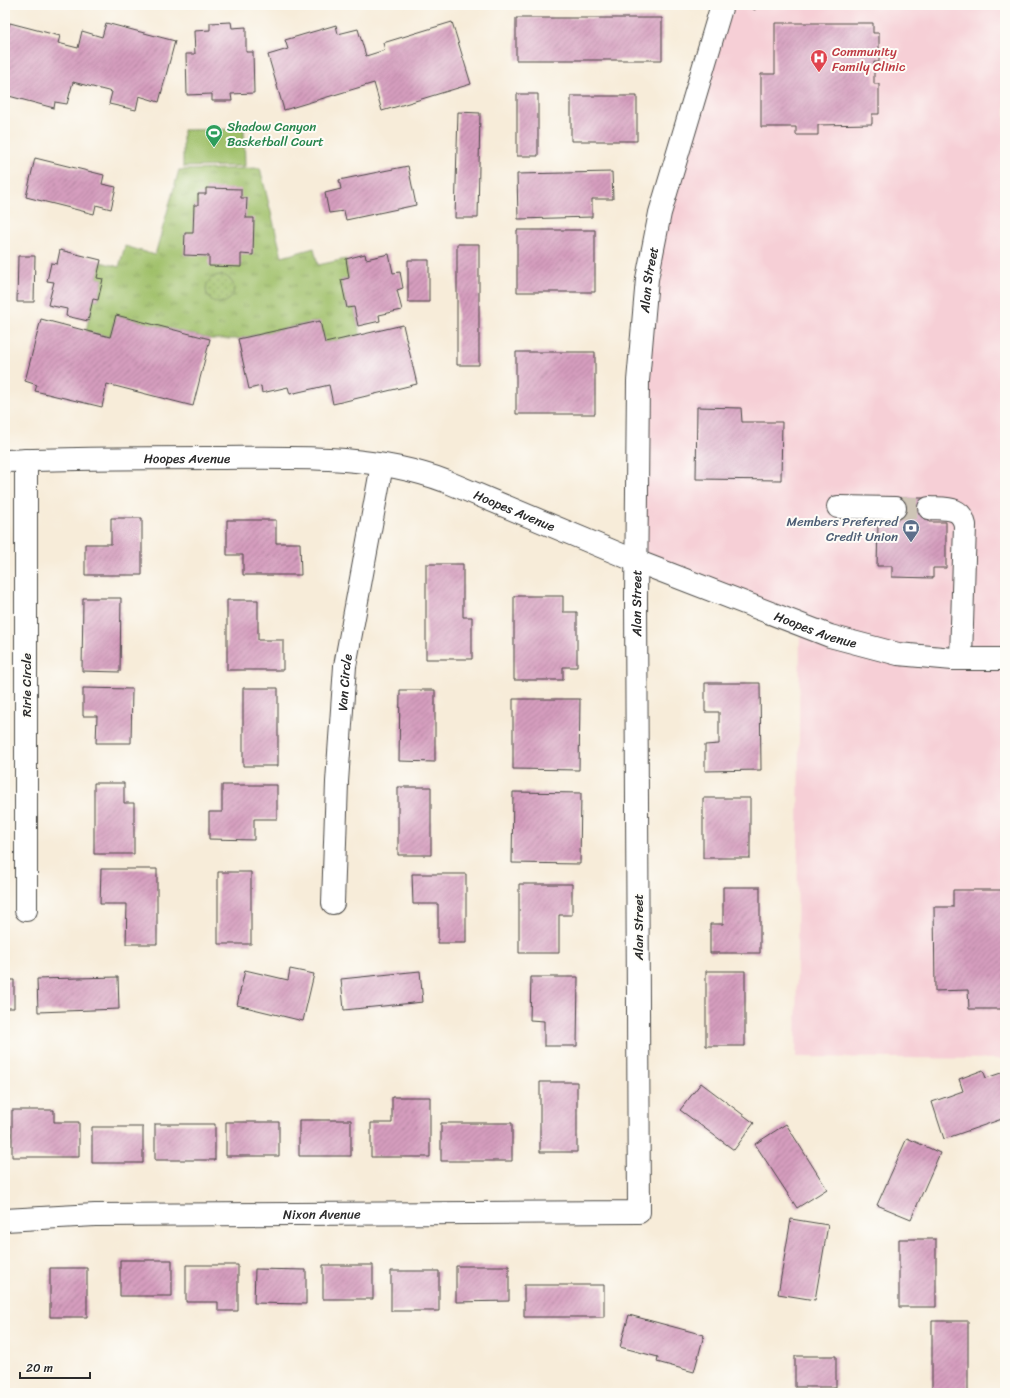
<svg xmlns="http://www.w3.org/2000/svg" width="1010" height="1398" viewBox="0 0 1010 1398" font-family="Sriracha,sans-serif">
  <defs>
    <pattern id="grass-tufts" width="24" height="20" patternUnits="userSpaceOnUse"><rect width="24" height="20" fill="#9fbf68"/><path d="M3 7l-1-3M5 7V3M7 7l1-3M15 17l-1-3M17 17v-4M19 17l1-3" fill="none" stroke="#829b56"/></pattern>
    <pattern id="park-dots" width="8" height="8" patternUnits="userSpaceOnUse"><rect width="8" height="8" fill="#9fbf68"/><path d="M2 2h.1M6 6h.1" fill="none" stroke="#829b56" stroke-width="1.8" stroke-linecap="round"/></pattern>
    <pattern id="building-hatch" width="6" height="6" patternUnits="userSpaceOnUse"><rect width="6" height="6" fill="#d59dbe"/><path d="M-1 1l2-2M0 6l6-6M5 7l2-2" fill="none" stroke="#ad809b"/></pattern>
  </defs>
  <rect width="100%" height="100%" fill="#fdfcf7"/>
  <filter id="ink" filterUnits="userSpaceOnUse"><feTurbulence type="fractalNoise" baseFrequency=".025" numOctaves="2"/><feDisplacementMap in="SourceGraphic" scale="8" xChannelSelector="R" yChannelSelector="G"/><feConvolveMatrix kernelMatrix="1 2 1 2 8 2 1 2 1" color-interpolation-filters="sRGB"/></filter>
  <filter id="wash" filterUnits="userSpaceOnUse"><feTurbulence type="fractalNoise" baseFrequency=".012" numOctaves="4" result="noise"/><feDisplacementMap in="SourceGraphic" scale="16" xChannelSelector="R" yChannelSelector="G"/><feGaussianBlur stdDeviation="0.9" result="paint"/><feColorMatrix in="noise" values="0 0 0 0 0 0 0 0 0 0 0 0 0 0 0 0 0 1.4 0 .05"/><feComposite in="paint" operator="in"/></filter>
  <g filter="url(#wash)">
    <rect width="100%" height="100%" fill="#f7ecd9"/>
    <path fill="#f6cfd6" d="M722 5H1005V1059L796 1057 800 624 636 561 647 279Z"/>
    <path fill="url(#grass-tufts)" stroke="#65754a" d="M260 168 282 257 314 248 318 265 346 259 349 278 341 280 347 308 354 307 358 326 361 335 325 343 319 321 238 339H210L116 315 110 337 86 331 93 299 98 300 103 279 97 278 101 262 119 267 125 246 155 255 179 170Z"/>
    <path fill="url(#park-dots)" stroke="#65754a" d="M206 289a14 14 0 1 1 28 0a14 14 0 1 1-28 0Z"/>
    <path fill="#9fbf68" stroke="#65754a" d="M244 129 245 166 183 167V130Z"/>
    <g id="blocks">
      <path fill="url(#building-hatch)" d="M516 18H662V60H516Z
        M231 22 232 28 246 27V52H253L254 93 231 94 232 101H212V94L187 95 186 54H195L194 31 210 30V23Z
        M452 22 471 84 382 111 374 83 284 110 268 55 288 49 285 40 336 25 338 34 358 29 366 56 385 50 383 43Z
        M10 23 60 36 58 43 78 48 82 31 102 37 106 23 175 41 159 102 139 96 136 110 109 104 112 92 73 82 67 104 55 102 54 108 5 95V28H8Z
        M775 23H873V33H879V62H874V84H879V114H872V124L818 125V135H796V127H761V74H775Z
        M517 94H538V156H517Z
        M571 96H637V141H571Z
        M458 112 480 113 478 218H455Z
        M35 158 104 175 102 184 116 187 111 209 96 205 94 214 26 197Z
        M408 166 416 205 346 220 344 211 329 213 325 193 341 189 339 180Z
        M612 172 613 199H592V217L518 219 517 174Z
        M206 188 241 189V198H247L246 218H254L253 255 241 254V267L209 266V256L184 255 185 233H193L194 205H198V194H206Z
        M517 230H595V292H517Z
        M457 244H479V365H457Z
        M60 250 101 260 97 278 103 279 98 300 93 299 88 321 66 316 67 309 48 305 54 282 47 281 51 263 57 264Z
        M365 254 366 259 389 254 393 273 400 272 403 288 397 290 402 310 379 315 380 321 358 326 354 307 347 308 341 280 349 278 346 259Z
        M18 256H35L34 302H17Z
        M408 260H429V302H408Z
        M116 315 210 339 193 406 107 384 102 407 35 391 37 385 25 381 41 319 110 337Z
        M320 321 325 343 403 325 417 384 333 404 329 385 290 394 288 387 262 393 261 386 249 389 238 339Z
        M516 352H595V414H516Z
        M697 407 741 408 742 422H782L781 480 696 479Z
        M895 498H929V522H946V568H933V578L892 577V566H877L878 523H894Z
        M111 518H142V575H85V544H111Z
        M227 520H276V543H300L301 575H243V555H227Z
        M426 564H463V617H472V659H426Z
        M514 596H563V612H577V667H563V680H514Z
        M83 598H121L120 672 82 671Z
        M227 600H258V640H283V670H227Z
        M705 683H760L761 770 705 771V745L719 744V712H705Z
        M83 688 132 689 131 743H96L97 716H83Z
        M243 688H278V766H243Z
        M400 690H435V762L399 761Z
        M513 699H580L579 770 513 769Z
        M94 783H124V803H134V854H94Z
        M222 785H277V819H254V840L209 839V812H222Z
        M398 787H431V855H398Z
        M513 792 581 793 580 864 512 863Z
        M703 798H750V858H703Z
        M101 869H157V944H126L127 904H100Z
        M218 872H251V944H218Z
        M412 874H466V943H438V904H413Z
        M519 884H572V915H559V953H519Z
        M723 887H760V953H710V924H723Z
        M953 890H1005V1009H969L968 990 935 991 934 907H953Z
        M290 969 314 974 303 1021 237 1005 245 970 288 980Z
        M420 971 423 1002 344 1010 341 979Z
        M706 971H745V1046H706Z
        M118 977 119 1009 38 1012 37 979Z
        M531 977H578L577 1046H544V1021L530 1020Z
        M5 980H14V1008H5Z
        M983 1070 986 1078 1004 1072 1005 1076V1118L944 1139 932 1102 963 1091 959 1079Z
        M540 1082H577V1152H540Z
        M701 1083 754 1123 734 1150 680 1110Z
        M392 1097H430V1157H371V1123H392Z
        M12 1110H54V1122H79V1157H12Z
        M299 1120H351V1156H299Z
        M226 1122H279V1156H226Z
        M441 1123H512V1161H441Z
        M155 1124H215V1160H155Z
        M786 1124 827 1189 797 1208 755 1144Z
        M92 1127H143V1163H92Z
        M907 1138 940 1153 911 1219 877 1205Z
        M791 1219 828 1225 815 1300 778 1294Z
        M899 1239H936V1307H899Z
        M120 1260H172V1296H120Z
        M186 1265H238V1311H218V1302H186Z
        M323 1265H373V1299H323Z
        M456 1266H509V1301L456 1302Z
        M50 1268H87V1317H50Z
        M255 1269 306 1270V1304L254 1303Z
        M391 1271H439V1311H391Z
        M524 1285H604V1317H524Z
        M629 1315 704 1335 694 1372 657 1362 658 1357 620 1347Z
        M932 1321H968V1393H932Z
        M795 1356H836V1387H795Z"/>
    </g>
  </g>
  <g filter="url(#ink)">
    <use href="#blocks" fill-opacity="0" stroke="#4a4845" stroke-width="1"/>
    <g fill="none" stroke-linecap="round" stroke-linejoin="round">
      <path stroke="#cec5b6" stroke-width="22" stroke-dasharray="22 11" stroke-linecap="butt" d="M895 508H929"/>
      <defs>
        <g id="minor">
          <path id="s1" d="M5 461C74 458 142 458 211 458 289 458 370 453 445 481L636 561 830 636 898 654 953 659H1005"/>
          <path d="M838 507 895 508"/>
          <path d="M929 508C946 509 961 506 965 525L961 658"/>
          <path id="s2" d="M333 903 337 782 345 666 382 465"/>
          <path d="M26 910V460"/>
          <path id="s3" d="M5 1220 95 1215 639 1212 636 599 638 381 647 279 660 213 722 5"/>
        </g>
      </defs>
      <use href="#minor" stroke="#4a4845" stroke-width="24"/>
      <path stroke="#4a4845" stroke-width="2.5" stroke-dasharray="1 3" stroke-linecap="butt" d="M754 10 756 5"/>
      <use href="#minor" stroke="#fff" stroke-width="22"/>
    </g>
  </g>
  <defs>
    <symbol id="hospital-pin" viewBox="-11 -11 22 30"><path d="M0 17L-7.5 6A9.5 9.5 0 1 1 7.5 6Z" fill="#e0444e" stroke="#fdfcf7"/><path d="M-5-5h3v3.5h4V-5h3V5h-3V1.5h-4V5h-3Z" fill="#fff"/></symbol>
    <symbol id="stadium-pin" viewBox="-11 -11 22 30"><path d="M0 17L-7.5 6A9.5 9.5 0 1 1 7.5 6Z" fill="#2e9e5b" stroke="#fdfcf7"/><path d="M0-5a6.5 5 0 1 0 0 10a6.5 5 0 1 0 0-10ZM-3.5-1.8h7v3.6h-7Z" fill="#fff"/></symbol>
    <symbol id="bank-pin" viewBox="-11 -11 22 30"><path d="M0 17L-7.5 6A9.5 9.5 0 1 1 7.5 6Z" fill="#5c6f8a" stroke="#fdfcf7"/><path d="M-6-4H6V4H-6ZM0-2.3a2.3 2.3 0 1 0 0 4.6a2.3 2.3 0 1 0 0-4.6Z" fill="#fff"/></symbol>
  </defs>
  <g fill-rule="evenodd">
    <use href="#hospital-pin" x="809" y="48" width="20" height="27"/>
    <use href="#stadium-pin" x="204" y="123" width="20" height="27"/>
    <use href="#bank-pin" x="901" y="518" width="20" height="27"/>
  </g>
  <g text-anchor="middle" dominant-baseline="central" stroke-width="4" stroke-linejoin="round" paint-order="stroke">
    <g font-size="13" fill="#be3a42" stroke="#fdfcf7" text-anchor="start">
      <text x="832" y="51">Community<tspan x="832" dy="15">Family Clinic</tspan></text>
    </g>
    <g font-size="13" fill="#27864d" stroke="#fdfcf7" text-anchor="start">
      <text x="227" y="126">Shadow Canyon<tspan x="227" dy="15">Basketball Court</tspan></text>
    </g>
    <g font-size="13" fill="#2b2b2b" stroke="#fdfcf7">
      <text stroke="none"><textPath href="#s3" startOffset="1567">Alan Street</textPath></text>
      <text stroke="none"><textPath href="#s1" startOffset="182">Hoopes Avenue</textPath></text>
      <text stroke="none"><textPath href="#s1" startOffset="518">Hoopes Avenue</textPath></text>
      <text stroke="none"><textPath href="#s3" startOffset="1243">Alan Street</textPath></text>
      <text stroke="none"><textPath href="#s1" startOffset="842">Hoopes Avenue</textPath></text>
      <text stroke="none"><textPath href="#s2" startOffset="221">Van Circle</textPath></text>
      <text transform="translate(26 685) rotate(-90)">Ririe Circle</text>
      <text transform="translate(638 927) rotate(-90)">Alan Street</text>
      <text stroke="none"><textPath href="#s3" startOffset="317">Nixon Avenue</textPath></text>
    </g>
    <g font-size="13" fill="#4e5e75" stroke="#fdfcf7" text-anchor="end">
      <text x="898" y="521">Members Preferred<tspan x="898" dy="15">Credit Union</tspan></text>
    </g>
  </g>
  <rect width="1010" height="1398" fill="none" stroke="#fdfcf7" stroke-width="20"/>
  <path d="M20 1372v6h70v-6" fill="none" stroke="#2b2b2b" stroke-width="2"/>
  <text x="26" y="1372" font-size="12" fill="#2b2b2b" stroke="#fdfcf7" stroke-width="3" paint-order="stroke">20 m</text>
</svg>
